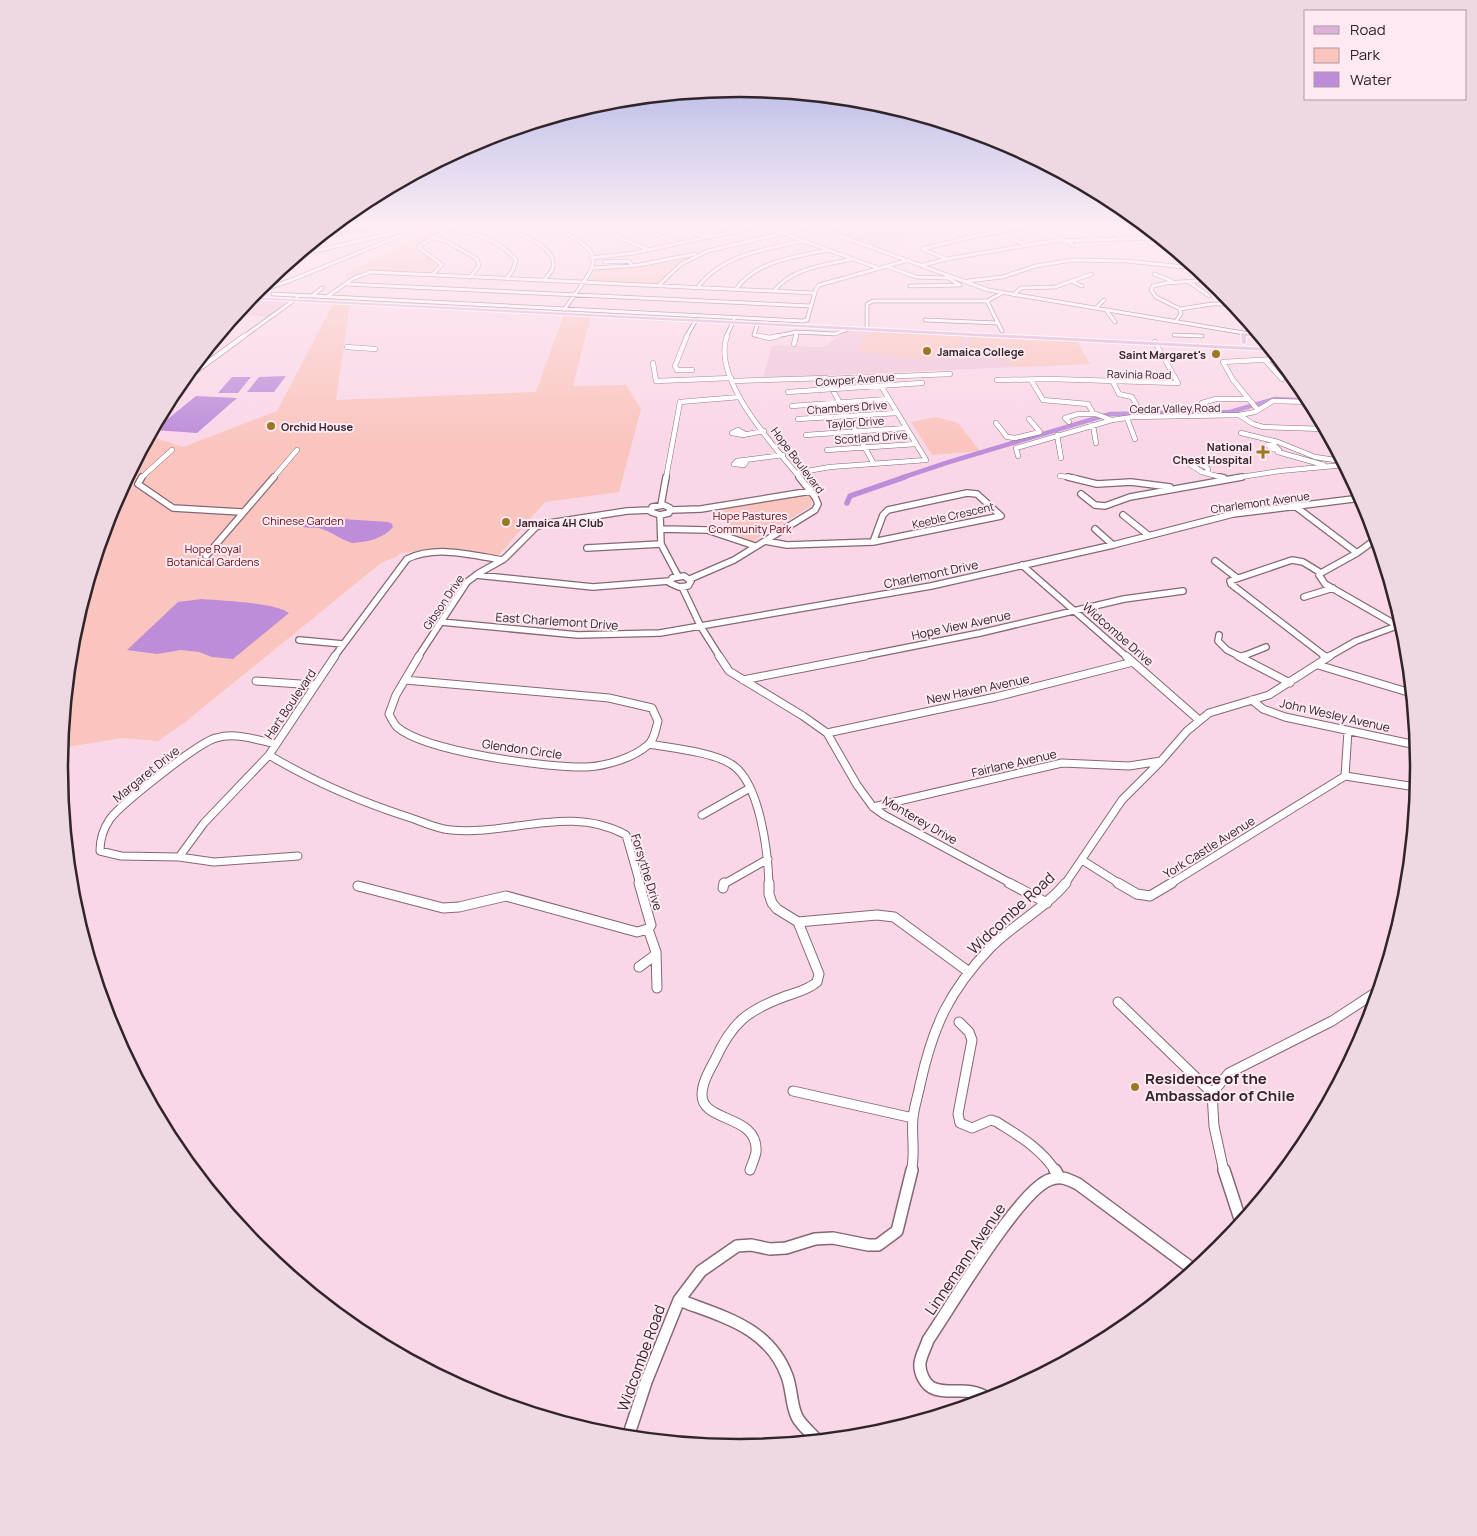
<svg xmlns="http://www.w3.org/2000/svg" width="1477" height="1536" viewBox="0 0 1477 1536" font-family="Manrope,sans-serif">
  <rect width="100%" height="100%" fill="#fad7e7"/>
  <path fill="#efc6d9" d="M333 226H380L315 240Z
    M829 226H953L962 230 875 246 818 227Z
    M249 299 291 301 268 317 236 314Z
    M849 329 998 339 1012 338 1090 364 763 378 772 345 819 347 827 345Z"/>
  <path fill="#fac5be" d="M441 226H453L419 244 416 248 439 264 432 273 370 271 355 276 344 275Z
    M693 256 672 268 656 285 589 281 596 269 642 266Z
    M333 304 350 305 336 400 536 392 564 314 591 315 573 386 626 385 641 409 619 492 545 502 498 556 440 549 400 553 398 556 381 563 184 723 158 741 123 738 61 748 72 635 111 508 149 436 183 447 277 411Z
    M870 330 963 335C967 371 878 356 858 350Z
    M969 337 1077 341 1090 364 1011 367 1008 361 987 358 966 350 969 344Z
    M935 417 958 423 980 451 932 455 911 422Z
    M808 492 812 498 811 506 751 542 721 531 729 522 722 507Z"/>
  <path fill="#bd8dda" d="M286 376 274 392H247L259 377Z
    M232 377H251L238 393H218Z
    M196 396 237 398 197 433 154 430Z
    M343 519 388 522 392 524 393 527C383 539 367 542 352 543 341 540 331 531 319 528 312 526 306 530 300 525 307 517 314 521 323 521 329 521 336 519 343 519Z
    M202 599C221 601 275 602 289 613L233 659 212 657 199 652 181 650 157 654 127 650 178 602Z"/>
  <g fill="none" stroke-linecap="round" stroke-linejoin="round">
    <path stroke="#bd8dda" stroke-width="4" d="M318 238 373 226"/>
    <path stroke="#bd8dda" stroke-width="4.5" d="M901 478 949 462 1110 414 1230 412 1275 399 1296 400"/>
    <path stroke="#bd8dda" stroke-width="5.5" d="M847 503 850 496 905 477"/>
    <defs>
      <path id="minor-far5" d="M503 226C518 233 557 246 553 267 552 272 547 276 544 280
        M552 226C613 256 597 262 564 310
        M592 226 649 250
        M635 226 677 243
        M678 226 705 237
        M721 226 734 231
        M762 226 878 268
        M813 226 988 290 1250 334
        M959 226 968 229 984 226
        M1026 226 1071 243 1073 246
        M1093 226 1123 237
        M1131 226 1153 233
        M1062 227 1090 237
        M329 229 336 226
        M450 229C476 232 499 240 516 260L513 270 506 279
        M995 232 1027 245
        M432 238 446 241 477 259 479 266 470 277
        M1149 243 1169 246
        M298 255 402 231
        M591 258 634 253 760 226
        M947 259 922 249 966 238 1029 226
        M604 262 629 261 632 266
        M923 265 947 259 1052 241 1159 238
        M886 266 916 277 948 278 960 285
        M594 268 639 265 695 254
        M1154 274 1172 281
        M432 275 442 265 418 247 452 227
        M968 281 1002 277 1036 266 1072 260 1126 261 1195 268
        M1071 281 1082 286
        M1189 282 1209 296
        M346 284 811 306
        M659 285 681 264 708 251 813 226
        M910 286 960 285
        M698 287C723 254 766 249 804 241
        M736 289C757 260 796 257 828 250
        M774 291C793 267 826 265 853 259
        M253 293 289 281 424 226
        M1002 293 987 301 1002 331
        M273 294 803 321 807 320 816 289 819 285 909 260
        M1013 295 1021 288 1055 287 1092 274
        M312 296 322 288
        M328 296 354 278 371 272 814 293
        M1096 308 1104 300
        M1180 309 1212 304H1233
        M1106 310 1115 322
        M925 320 997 323
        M1176 321 1181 314 1180 309 1156 297 1151 290 1153 286 1166 283 1210 280
        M757 326 754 335 767 337
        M867 329V304L873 301H987
        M1174 335 1202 336
        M243 337 297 298
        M686 337 696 320
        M726 337 734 320
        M772 337 797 332 835 334 850 328
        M796 337 797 332"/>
      <path id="minor-far4" d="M687 336 675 366 677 370H692
        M727 336C711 379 775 447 800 478
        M760 336 770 338 778 336
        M794 344 796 336
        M347 347 375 349
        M1265 360 1282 379
        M653 363 656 381 731 378
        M827 379 950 374
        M997 380 1051 379 1178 383 1155 342
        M1031 380 1043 400 1088 404 1093 413 1112 420
        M732 381 826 378 874 464
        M1113 382 1119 394 1132 397 1136 404
        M177 385 244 336
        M788 392 922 383
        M1202 403 1216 399H1248
        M792 406 888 399
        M1257 409 1233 380 1223 362 1278 359
        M1239 415 1253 424 1263 427 1324 429
        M1127 418 1135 439
        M798 419 897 413
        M1069 422 1065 418 1078 414H1095
        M996 423 1007 437 1015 438 1040 432 1029 419
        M1093 425 1096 443
        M1241 433 1278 442 1315 457 1342 461
        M745 434 738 430 732 433 743 435 764 431
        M806 435 906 428
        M1057 435 1061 458
        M1268 445H1274L1279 450 1271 449Z
        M827 450 916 444
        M1278 452 1324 465
        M1018 456 1016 448 1112 420 1133 417 1239 415 1255 412 1273 401 1310 402
        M747 460 744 465 734 464 737 461 783 455
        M796 473 830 467 926 460 881 386
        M1207 473 1208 469C1203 464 1198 462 1191 465L1202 472 1224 478
        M1060 476 1076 478
        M141 478 172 450
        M273 478 297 450
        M666 478 680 402 739 397
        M1234 478 1280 471 1344 465"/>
      <path id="minor-far3" d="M142 477 138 484 173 508 241 512
        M1068 477 1097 484 1131 482 1170 487
        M1220 477 1224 478
        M967 493 977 494 1001 516 873 542 883 515 888 510Z
        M1081 494 1095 505 1105 506 1130 497 1242 477
        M661 505 666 477
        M664 505 670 508 669 513 660 515 651 512 652 507Z
        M1295 506 1357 553
        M671 510 701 509 811 491
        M660 515 661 544 678 576
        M1123 515 1148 535
        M661 529 707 530 755 546
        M1095 529 1113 545
        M765 541 787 545 873 542
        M587 548 661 544
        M206 556 274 477
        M1215 561 1237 578
        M1022 565 1127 657
        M1321 573 1357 553 1376 539
        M476 575 593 587 669 581
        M684 576 691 581 688 586 679 587 670 583 672 578Z
        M690 579 734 560 815 510 818 504 815 497 799 477
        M682 587 701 627 720 657
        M1304 597 1333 588
        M441 622 578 635 660 633 931 586 1113 545 1233 514 1361 498
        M1219 635 1218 641 1227 650 1241 657
        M299 640 343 644
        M334 657 407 559C436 545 472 555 502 560
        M418 657 467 582 479 573 504 559 536 527 543 524 627 511 651 510
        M859 657 980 633 1124 599 1183 591
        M1241 657 1266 647
        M1326 657 1231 584 1230 581 1292 560 1303 562 1321 573 1319 575 1325 584 1398 626
        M1328 657 1356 641 1402 624"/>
      <path id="minor-far2" d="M719 656 729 671 803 716 827 733 857 785 873 807 884 815 1012 884
        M1126 656 1199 720
        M1238 656 1290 683
        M1324 656 1327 658
        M1241 657 1244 656
        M1318 665 1411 693
        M405 680 609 698 652 708 658 721C656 729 654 740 648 745 633 758 606 766 587 767 548 768 426 752 397 727 394 724 391 718 389 714L396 695 419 656
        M743 680 865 656
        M256 681 315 685
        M1252 700 1263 709 1285 717 1416 745
        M827 733 996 697 1133 662
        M276 744C257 740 236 732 216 738 199 742 121 804 110 819 103 829 100 839 100 851L121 856 179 857 214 862 298 856
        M649 744C671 748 712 752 731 764 760 781 768 853 769 884
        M269 755C314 782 361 802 411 818 423 822 437 829 451 830 509 836 570 804 626 835L640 884
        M1345 776 1416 787
        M1345 776 1348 731
        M873 807 1062 763 1129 766 1161 761
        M702 815 750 788
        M179 857 204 823 269 755 335 656
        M1082 860 1120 884
        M724 884 768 859
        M1065 884 1122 800 1161 761 1187 731 1209 713 1269 695 1330 656
        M1170 884 1345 776"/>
      <path id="minor-far1" d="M769 883V894L772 903 777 909 798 922 877 915 894 917 969 972
        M1009 883 1047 903
        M1118 883 1137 894 1150 896 1172 883
        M358 886 443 908 459 907 506 896 637 932 648 929 651 925 639 883
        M723 888 724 883
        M656 952 657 988
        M639 967 654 956 656 952 648 929
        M1118 1002 1212 1093
        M959 1022 969 1032 972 1040 958 1114 960 1123 972 1128 991 1120 997 1122C1019 1136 1042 1149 1056 1172
        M793 1091 913 1118
        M750 1170C752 1164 755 1158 756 1152 759 1114 702 1123 702 1095 702 1083 709 1071 715 1060 732 1022 748 1010 786 996 797 992 808 990 817 982L819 974 798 922
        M911 1172C916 1154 911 1136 913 1118 914 1107 918 1096 920 1085 933 1026 949 991 991 947 1014 924 1044 909 1066 883
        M1224 1172 1214 1126 1212 1093 1229 1073 1332 1021 1378 991"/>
      <path id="minor" d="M1055 1170 1059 1177
        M1224 1170 1241 1222
        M679 1300C723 1317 769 1327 787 1376 792 1389 791 1405 797 1417 801 1425 811 1433 817 1440
        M989 1399C969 1385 953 1395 935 1389 925 1386 919 1372 920 1363 921 1355 926 1347 928 1340 950 1308 1018 1192 1049 1180 1060 1175 1068 1179 1078 1184L1194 1270
        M628 1437 646 1382 679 1300 701 1271 737 1246 751 1245 770 1249 786 1248 815 1239 833 1238 868 1245H878L897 1231 912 1170"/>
      <path id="major" d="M250 297 1269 348 1271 351 248 299Z
        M1241 333 1257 334 1259 336H1246V343L1244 344 1242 343Z"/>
    </defs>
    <use href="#minor-far5" stroke="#856775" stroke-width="4.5"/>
    <use href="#minor-far4" stroke="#856775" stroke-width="5.5"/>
    <use href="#minor-far3" stroke="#856775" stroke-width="8"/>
    <use href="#minor-far2" stroke="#856775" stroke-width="9"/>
    <use href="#minor-far1" stroke="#856775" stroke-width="11"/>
    <use href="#minor" stroke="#856775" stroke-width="14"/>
    <use href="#major" stroke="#fff" stroke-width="2"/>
    <use href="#minor-far5" stroke="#fff" stroke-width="3"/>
    <use href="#minor-far4" stroke="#fff" stroke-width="4.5"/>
    <use href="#minor-far3" stroke="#fff" stroke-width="5.5"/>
    <use href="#minor-far2" stroke="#fff" stroke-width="7"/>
    <use href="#minor-far1" stroke="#fff" stroke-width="9"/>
    <use href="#minor" stroke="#fff" stroke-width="11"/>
    <use href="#major" fill="#ddb2d8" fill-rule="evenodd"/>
  </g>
  <linearGradient id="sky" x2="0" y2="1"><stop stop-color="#97a4e2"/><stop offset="0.51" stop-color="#fdedf4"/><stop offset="1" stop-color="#fdedf4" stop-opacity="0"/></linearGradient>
  <rect width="1477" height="441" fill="url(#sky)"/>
  <g fill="#9e7724" stroke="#fee9f2" stroke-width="2">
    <circle cx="927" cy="351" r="5"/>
    <circle cx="1216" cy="354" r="5"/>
    <circle cx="271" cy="426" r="5"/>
    <path d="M1260.5 444.5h5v5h5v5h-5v5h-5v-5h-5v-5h5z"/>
    <circle cx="506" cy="522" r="5"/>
    <circle cx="1135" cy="1087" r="5"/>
  </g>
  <g text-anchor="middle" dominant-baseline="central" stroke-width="4" stroke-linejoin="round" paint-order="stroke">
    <g font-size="11" font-weight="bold" fill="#31242a" stroke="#fee9f2" text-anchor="start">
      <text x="937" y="351">Jamaica College</text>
      <text x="1206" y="354" text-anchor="end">Saint Margaret's</text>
      <text x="281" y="426">Orchid House</text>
      <text x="1252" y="446" text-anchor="end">National<tspan x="1252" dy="13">Chest Hospital</tspan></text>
      <text x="516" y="522">Jamaica 4H Club</text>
    </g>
    <g font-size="11" fill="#31242a" stroke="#fee9f2">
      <text transform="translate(1139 374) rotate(1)">Ravinia Road</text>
      <text transform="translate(855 379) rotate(-4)">Cowper Avenue</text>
      <text transform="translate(847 407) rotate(-4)">Chambers Drive</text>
      <text transform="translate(1175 408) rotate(-1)">Cedar Valley Road</text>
      <text transform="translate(855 422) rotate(-4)">Taylor Drive</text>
      <text transform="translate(871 437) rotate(-4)">Scotland Drive</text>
      <text transform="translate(798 460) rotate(53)">Hope Boulevard</text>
      <text transform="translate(1260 502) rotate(-8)">Charlemont Avenue</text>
      <text transform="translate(953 515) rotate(-13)">Keeble Crescent</text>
      <text transform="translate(443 602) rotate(-56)">Gibson Drive</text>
    </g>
    <g font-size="11" fill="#60080b" stroke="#fee9f2">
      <text x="750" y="515">Hope Pastures<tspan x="750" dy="13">Community Park</tspan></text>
      <text x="303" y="520">Chinese Garden</text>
      <text x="213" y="548">Hope Royal<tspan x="213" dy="13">Botanical Gardens</tspan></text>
    </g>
    <g font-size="12" fill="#31242a" stroke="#fee9f2">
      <text transform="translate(931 574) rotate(-12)">Charlemont Drive</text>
      <text transform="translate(557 621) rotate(4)">East Charlemont Drive</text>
      <text transform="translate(961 625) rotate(-12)">Hope View Avenue</text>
      <text transform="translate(1118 634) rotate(41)">Widcombe Drive</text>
      <text transform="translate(978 689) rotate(-12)">New Haven Avenue</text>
      <text transform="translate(290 704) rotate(-56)">Hart Boulevard</text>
      <text transform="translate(1335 715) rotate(13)">John Wesley Avenue</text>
      <text transform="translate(522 749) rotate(8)">Glendon Circle</text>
      <text transform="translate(1014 763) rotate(-13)">Fairlane Avenue</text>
      <text transform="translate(146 774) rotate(-39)">Margaret Drive</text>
      <text transform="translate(920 820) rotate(30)">Monterey Drive</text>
      <text transform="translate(1209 847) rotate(-32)">York Castle Avenue</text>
      <text transform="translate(647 872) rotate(73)">Forsythe Drive</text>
    </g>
    <g font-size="15" fill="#31242a" stroke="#fee9f2">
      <text transform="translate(1011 913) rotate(-43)">Widcombe Road</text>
      <text transform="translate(965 1259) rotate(-56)">Linnemann Avenue</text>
      <text transform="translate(641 1358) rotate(-70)">Widcombe Road</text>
    </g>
    <g font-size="15" font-weight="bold" fill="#31242a" stroke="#fee9f2" text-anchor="start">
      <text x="1145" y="1078">Residence of the<tspan x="1145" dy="17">Ambassador of Chile</tspan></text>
    </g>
  </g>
  <path d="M0 0H1477V1536H0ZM68 768a671 671 0 1 1 1342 0a671 671 0 1 1-1342 0Z" fill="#eed9e2" fill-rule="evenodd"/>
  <path fill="none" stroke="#31242a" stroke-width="2.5" d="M68 768a671 671 0 1 1 1342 0a671 671 0 1 1-1342 0Z"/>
  <rect x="1304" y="10" width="162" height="90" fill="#fee9f2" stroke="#ac9aa2"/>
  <rect x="1314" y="26" width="25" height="8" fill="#ddb2d8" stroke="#ac9aa2"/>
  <text x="1350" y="35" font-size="15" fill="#31242a">Road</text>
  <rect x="1314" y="48" width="25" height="15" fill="#fac5be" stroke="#ac9aa2"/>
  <text x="1350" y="60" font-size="15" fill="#31242a">Park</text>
  <rect x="1314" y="72" width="25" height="15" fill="#bd8dda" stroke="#ac9aa2"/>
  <text x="1350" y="85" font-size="15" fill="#31242a">Water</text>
</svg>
